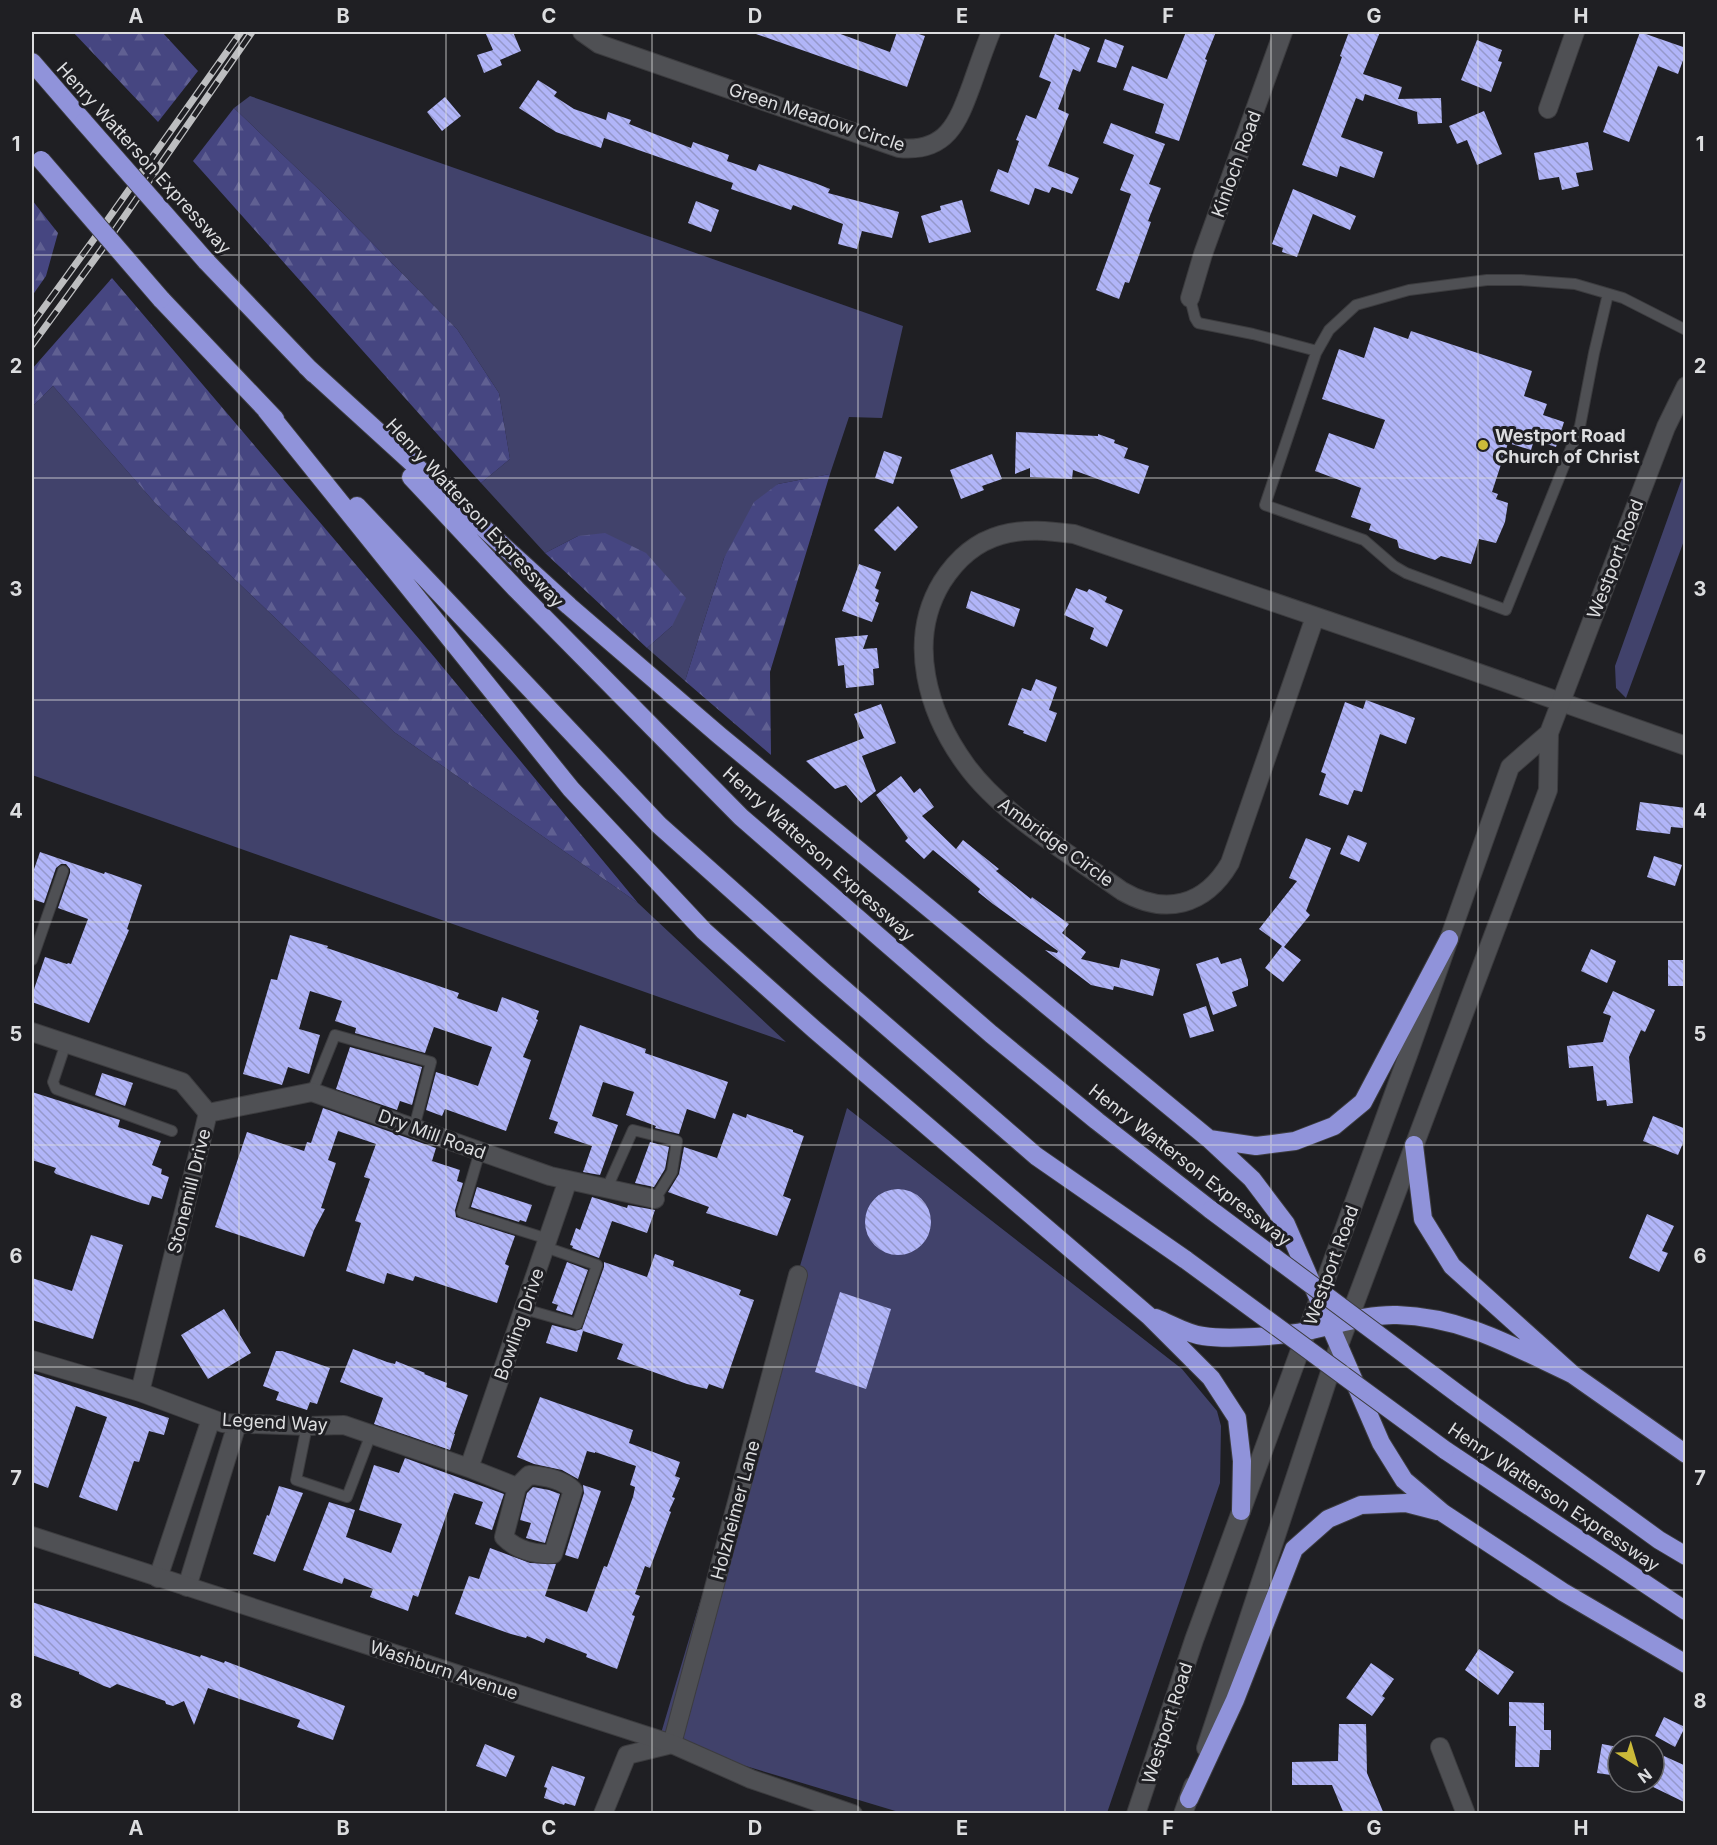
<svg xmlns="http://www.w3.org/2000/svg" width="1717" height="1845" viewBox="0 0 1717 1845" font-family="Inter,sans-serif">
  <defs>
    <pattern id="forest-firs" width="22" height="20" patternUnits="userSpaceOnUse" patternTransform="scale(1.5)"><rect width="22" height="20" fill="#464681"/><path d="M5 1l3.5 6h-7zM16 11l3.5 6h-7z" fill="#606092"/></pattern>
    <pattern id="building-back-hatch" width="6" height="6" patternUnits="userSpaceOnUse" patternTransform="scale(1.5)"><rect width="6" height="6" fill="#b1b5f8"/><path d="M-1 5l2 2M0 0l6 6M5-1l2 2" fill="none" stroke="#9598cb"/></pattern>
  </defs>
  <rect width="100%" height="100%" fill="#1f1f23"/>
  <path fill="#41426b" d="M250 96 903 326 882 418 849 417 830 474 778 484 724 558 685 681 647 648 672 626 578 536 545 553 481 483 510 459 499 393 457 329 326 196 234 108Z
    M53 386 155 503 394 732 638 903 786 1042 32 775V407Z
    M1685 470V538L1626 698 1616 688 1615 666Z
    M847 1108 1182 1369 1217 1411 1221 1426 1220 1483 1107 1813H902L659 1740Z"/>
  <path fill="url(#forest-firs)" d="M73 32H162L198 71 158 122Z
    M234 108 326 196 457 329 499 393 510 459 481 483 193 161Z
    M32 200 58 233 46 276 32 296Z
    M112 278 431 653 638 903 394 732 155 503 53 386 32 407V369Z
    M830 474 770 672 771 755 685 681 724 558 754 502 778 484Z
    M605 533 646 553 686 598 672 626 647 648 545 553 578 536Z"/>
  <path fill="url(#building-back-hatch)" d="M485 32H513L521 51 500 60 502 65 484 73 477 55 493 50Z
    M757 32H835L890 52 897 32H912L925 36 907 87 756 34Z
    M1186 32H1216L1205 59 1207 60 1179 141 1155 133 1164 104 1123 90 1132 66 1167 79Z
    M1349 32H1380L1363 74 1402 87 1398 99 1441 98 1442 123 1418 124 1417 112 1365 94 1363 101 1356 98 1341 137 1383 152 1374 178 1340 166 1337 177 1302 165 1342 57 1340 56Z
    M1640 32 1686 48V52L1678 74 1658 66 1629 142 1603 132Z
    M1055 34 1090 48 1080 72 1073 69 1058 109 1069 114 1048 166 1079 178 1072 194 1052 187 1049 193 1035 188 1029 205 990 191 998 169 1008 173 1019 141 1016 140 1026 115 1036 119 1051 82 1039 77Z
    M1105 39 1124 46 1116 68 1097 62Z
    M1477 40 1502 50 1498 61 1502 62 1491 92 1461 80Z
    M538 80 557 92 554 96 574 109 606 120 608 112 631 120 629 124 691 148 693 142 729 155 727 161 756 171 759 164 815 183 830 189 828 193 899 212 892 238 862 231 857 249 838 244 843 224 793 205 791 210 731 189 733 183 604 138 601 148 556 132 519 108Z
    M445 97 461 116 442 131 427 112Z
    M1484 111 1502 154 1477 165 1467 140 1457 144 1449 126Z
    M1111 123 1165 144 1149 184 1161 188 1148 221 1151 222 1129 283 1125 282 1119 299 1096 290 1131 194 1120 190 1134 155 1103 143Z
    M1588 142 1593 170 1576 173 1579 186 1562 190 1559 177 1539 180 1534 153Z
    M1293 189 1356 216 1350 230 1313 214 1297 257 1282 252 1283 248 1272 244Z
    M962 200 971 232 929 243 921 216 941 210 940 206Z
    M696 201 719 210 711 232 688 223Z
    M1374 327 1408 339 1411 331 1532 371 1524 396 1547 404 1543 415 1564 422 1556 447 1534 440 1531 450 1508 443 1492 492 1498 494 1496 499 1508 503 1505 522 1496 543 1479 539 1471 564 1441 556 1435 560 1399 548 1397 540 1369 530 1371 524 1351 517 1361 488 1315 471 1329 433 1374 449 1385 420 1322 399 1339 349 1364 358Z
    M1016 432 1098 436V434L1115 440 1114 443 1128 448 1124 458 1149 466 1139 494 1073 470 1072 479 1030 477V468L1015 474Z
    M884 451 902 457 893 484 875 478Z
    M992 454 1002 479 982 486 984 490 961 499 950 470Z
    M898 506 918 527 895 551 874 530Z
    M859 564 881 572 875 588 879 590 875 601 879 603 872 622 842 611Z
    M1076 588 1087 592 1089 589 1107 597 1105 602 1123 610 1107 647 1090 639 1094 628 1064 615Z
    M971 591 1020 609 1014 627 966 608Z
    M868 635 863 649 877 648 879 668 873 669 874 685 846 688 844 665 838 666 835 638Z
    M1036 679 1057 687 1049 710 1057 713 1046 742 1023 733 1024 731 1008 725 1022 688 1031 691Z
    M1366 700 1415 718 1406 744 1380 734 1362 792 1354 790 1348 805 1319 795 1326 774 1321 772 1345 702 1363 709Z
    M881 704 896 743 862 756 876 791 861 803 846 785 835 789 806 761 864 738 854 714Z
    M901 776 914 793 920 788 934 807 922 816 956 849 963 840 999 869 996 871 1031 899 1032 897 1069 924 1062 933 1086 952 1081 959 1119 968 1121 959 1160 969 1153 996 1114 986 1113 990 1091 985 1045 950 1057 953 1058 951 993 904 978 892 980 889 933 850 924 859 905 841 908 838 876 795Z
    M1640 802 1686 808 1683 828 1671 827 1670 834 1636 830Z
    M1348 835 1367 843 1359 862 1340 854Z
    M1306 838 1331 848 1306 911 1310 915 1284 947 1301 960 1283 982 1265 968 1282 946 1259 929 1297 881 1289 878Z
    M40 852 104 874 105 872 142 885 127 929 129 930 89 1023 32 1002V995L45 957 67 964 68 963 71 964 88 919 58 908 70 873V869L66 864H61L56 868 44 903 32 899V875Z
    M1654 856 1682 865 1675 886 1647 877Z
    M290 935 328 946 327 948 459 993 457 998 497 1012 502 997 539 1011 536 1019 538 1020 523 1057 531 1060 506 1131 445 1109 442 1116 426 1110 436 1072 478 1086 492 1047 434 1027 425 1053 355 1033 356 1028 335 1021 342 1001 310 991 299 1029 320 1035 309 1074 288 1067 282 1085 243 1074 271 979 277 980Z
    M1591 949 1616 961 1607 983 1581 971Z
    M1218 957 1221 964 1241 958 1248 980V986L1232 992 1237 1006 1213 1015 1196 964Z
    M1668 960H1686V986H1668Z
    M1613 991 1655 1010 1645 1032 1641 1030 1629 1057 1633 1103 1607 1106 1606 1100 1597 1101 1593 1066 1569 1068 1567 1046 1603 1042 1611 1016 1603 1013Z
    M1206 1006 1214 1031 1190 1038 1183 1014Z
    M580 1025 646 1049 645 1053 728 1082 715 1119 687 1109 679 1134 655 1128 656 1126 626 1115 634 1092 603 1082 592 1116 618 1125 600 1175 583 1172 592 1146 554 1133 558 1122 549 1119Z
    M350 1047 422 1067 412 1105 400 1101 397 1110 336 1089Z
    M102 1073 133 1083 125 1106 95 1095Z
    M32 1092 120 1120 118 1127 161 1141 152 1165 162 1169 161 1174 169 1177 162 1199 152 1196 149 1205 141 1203 56 1174 54 1172 56 1168 32 1160Z
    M323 1108 436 1148 432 1161 460 1170 457 1181 463 1183 455 1210 456 1217 515 1236 505 1264 509 1266 497 1303 415 1276 413 1281 387 1273 384 1284 346 1271 361 1223 355 1221 370 1179 364 1177 376 1144 338 1131 328 1160 336 1163 321 1208 325 1209 314 1230 304 1257 215 1227 247 1132 304 1151 307 1142 311 1143Z
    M733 1113 746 1118 747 1114 793 1130V1132L804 1136 783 1196 791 1199 777 1236 706 1213 709 1207 668 1192 679 1174 684 1147 717 1158Z
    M1653 1116 1686 1129V1136L1678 1155 1643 1141Z
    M650 1142 669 1147 665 1169 654 1187 635 1183Z
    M477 1187 532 1205 526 1222 520 1220 519 1222 471 1207Z
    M865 1222a33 33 0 1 1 66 0a33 33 0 1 1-66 0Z
    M592 1197 627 1208 628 1205 655 1210 647 1233 612 1221 599 1258 572 1248 573 1246 570 1245 576 1228 580 1230Z
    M1647 1214 1674 1226 1662 1251 1668 1253 1659 1272 1629 1258Z
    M91 1235 123 1245 93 1339 32 1320V1278L72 1291Z
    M655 1254 674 1261 673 1266 741 1290 739 1295 754 1300 723 1389 709 1384 707 1389 687 1384 617 1359 623 1344 583 1331 577 1352 546 1343 552 1325 575 1331 582 1329 604 1267V1262L647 1277Z
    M567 1262 588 1270 572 1315 556 1310 558 1305 552 1303Z
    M840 1292 891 1309 866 1389 815 1372Z
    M224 1309 251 1353 208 1379 181 1335Z
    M353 1349 387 1362 395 1364 396 1361 425 1373 424 1374 447 1383 446 1387 468 1395 454 1434H455L450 1450 374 1424 383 1398 340 1382Z
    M276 1351H282L330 1368 317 1404 310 1402 307 1410 276 1400 279 1392 263 1386Z
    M32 1373 169 1418 164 1435 149 1431 139 1462 134 1461 117 1511 79 1497 107 1417 76 1406 48 1488 32 1482Z
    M540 1397 633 1430 629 1443 680 1462 675 1476 680 1478 672 1497 675 1498 669 1511 671 1512 650 1568 645 1566 635 1594 640 1596 632 1615 635 1616 617 1669 586 1657 587 1654 546 1638 544 1643 527 1636 526 1638 511 1634 455 1614 469 1576 479 1579 490 1548 530 1563 556 1564 545 1596 587 1612 604 1566 607 1567 633 1497 635 1487 630 1485 636 1466 595 1452V1453L587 1451 578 1479 562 1470 534 1464 517 1457Z
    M405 1458 504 1494 492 1530 475 1524 483 1502 454 1493 418 1597 413 1595 408 1611 370 1597 373 1589 344 1578 342 1584 303 1570 329 1502 355 1510 346 1537 391 1553 402 1524 359 1510 374 1465 399 1473Z
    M583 1485 601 1491 578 1559 565 1555 584 1493Z
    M279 1486 303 1493 275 1562 253 1554 267 1515 269 1516Z
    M533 1487 549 1490 560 1494 545 1543 526 1538 531 1523 520 1520 527 1493Z
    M32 1602 200 1657 201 1655 224 1663 225 1661 345 1706 333 1740 297 1727 300 1720 208 1688 194 1725 184 1701 173 1706 166 1704 165 1701 117 1684 110 1688 104 1686 79 1674V1672L32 1655Z
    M1479 1649 1514 1672 1498 1695 1465 1670Z
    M1371 1663 1394 1679 1382 1696 1385 1698 1372 1716 1346 1698Z
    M1509 1702 1544 1703V1730H1551V1750H1540L1539 1767H1515L1516 1726H1509Z
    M1664 1717 1685 1727 1675 1747 1655 1736Z
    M1339 1724H1366L1367 1773 1384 1814H1344L1332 1785H1292V1762L1338 1761Z
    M485 1744 515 1756 506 1777 476 1766Z
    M1602 1744 1618 1747V1776L1597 1773Z
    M1664 1756 1686 1766V1803L1649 1785 1650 1782H1654V1775Z
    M552 1766 585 1777 575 1806 565 1803 564 1805 544 1798 547 1788 544 1787Z"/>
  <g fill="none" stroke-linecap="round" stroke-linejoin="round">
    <defs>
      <path id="lane" d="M1608 294 1594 353 1580 426 1506 610 1406 573 1394 566 1364 540 1265 505 1316 353 1329 330 1356 305 1409 290 1487 280H1521L1575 284 1623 298 1686 330
        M1190 298 1195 318 1198 323 1253 334 1317 351
        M32 960 63 871
        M66 1043 53 1082 56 1089 172 1131
        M312 1092 335 1035 431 1062 414 1128
        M480 1151 462 1212 548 1239
        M607 1188 633 1130 677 1141 672 1172 655 1199
        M524 1309 577 1324 597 1265 545 1247
        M307 1426 296 1480 347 1497 371 1434"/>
      <path id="street" d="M582 32 599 44 899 148C947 153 958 122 972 84 978 67 984 49 991 32
        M1548 109 1575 32
        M1190 298 1203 254 1283 32
        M1315 617 1230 863C1205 906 1165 916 1122 891 1072 855 1002 815 966 765 928 713 906 641 942 582 956 560 976 542 1001 535 1025 528 1050 531 1074 534L1399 645 1686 746
        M32 1032 182 1082 208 1113
        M208 1113 312 1092 550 1176 655 1199
        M32 1360 140 1392 223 1423 307 1426 344 1425 469 1468 517 1487
        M140 1392 208 1113
        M469 1468 568 1180
        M529 1475C544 1476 562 1479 573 1490L553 1554C536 1555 516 1550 504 1537L517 1487Z
        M158 1578 211 1419
        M187 1587 237 1424
        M1440 1747 1466 1814
        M603 1814 627 1755 672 1744 798 1275"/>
      <path id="secondary" d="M32 1536 672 1744 751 1779 853 1814
        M1206 1748 1338 1348 1548 790 1549 733 1666 427 1686 386
        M1136 1814 1194 1640 1408 1055 1510 767 1549 733
        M1183 1814 1193 1786"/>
      <path id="highway" d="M32 62 84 122
        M206 261 314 374
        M161 299 275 419
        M306 366 569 606 720 736 1209 1139 1252 1179 1286 1224 1381 1443 1404 1480 1443 1513 1563 1592 1686 1664
        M266 410 571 789 704 931 815 1030 1149 1316 1211 1378 1237 1418 1242 1461 1241 1511
        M411 477 516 589 741 817 991 1034 1097 1121 1211 1210
        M357 506 659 825 825 973 1036 1156 1186 1260
        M1209 1139 1256 1146 1295 1141 1334 1126 1363 1102 1449 939
        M1414 1145 1423 1219 1452 1266 1572 1374 1686 1454
        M1156 1318C1171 1324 1187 1334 1203 1336 1228 1340 1282 1336 1307 1331 1337 1325 1366 1314 1397 1315 1463 1317 1514 1347 1572 1374
        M1462 1397 1659 1540 1686 1556
        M1445 1450 1686 1611
        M1189 1799 1235 1700 1294 1549 1328 1519 1361 1505 1406 1503 1437 1511"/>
    </defs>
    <use href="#lane" stroke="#3c3c3f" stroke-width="12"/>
    <use href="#street" stroke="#3c3c3f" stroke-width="20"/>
    <use href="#secondary" stroke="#3c3c3f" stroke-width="20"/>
    <use href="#highway" stroke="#3c3c3f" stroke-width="20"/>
    <use href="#lane" stroke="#4f5054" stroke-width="10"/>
    <use href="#street" stroke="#4f5054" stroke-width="18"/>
    <use href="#secondary" stroke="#4f5054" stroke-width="18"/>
    <use href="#highway" stroke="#9093da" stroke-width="18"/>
    <defs>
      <path id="rail" d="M32 324 94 239 241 32
        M32 345 102 249 252 32"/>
    </defs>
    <use href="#rail" stroke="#bdbec0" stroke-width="7"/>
    <use href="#rail" stroke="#1f1f23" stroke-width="4.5" stroke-dasharray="14" stroke-linecap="butt"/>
    <defs>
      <path id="highway-bridge" d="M84 122 206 261
        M41 160 161 299
        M1211 1210 1462 1397
        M1186 1260 1445 1450"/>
    </defs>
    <use href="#highway-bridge" stroke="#3c3c3f" stroke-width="20" stroke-linecap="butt"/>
    <use href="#highway-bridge" stroke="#9093da" stroke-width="18"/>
  </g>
  <path fill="none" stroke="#dcdddf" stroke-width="1.5" stroke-opacity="0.55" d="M239 32V1814M446 32V1814M652 32V1814M858 32V1814M1065 32V1814M1271 32V1814M1478 32V1814M32 255H1686M32 478H1686M32 700H1686M32 922H1686M32 1145H1686M32 1367H1686M32 1590H1686"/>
  <circle fill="#cbba39" stroke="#1f1f23" stroke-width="2" cx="1483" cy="445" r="6"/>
  <g text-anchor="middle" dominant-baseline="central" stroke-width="6" stroke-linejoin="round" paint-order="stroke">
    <g font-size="18" fill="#dcdddf" stroke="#1f1f23">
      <text transform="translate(817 117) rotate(18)">Green Meadow Circle</text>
      <text transform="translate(144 158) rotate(48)">Henry Watterson Expressway</text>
      <text transform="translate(1236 164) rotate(-70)">Kinloch Road</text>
      <text transform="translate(475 513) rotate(47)">Henry Watterson Expressway</text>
      <text transform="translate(1615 559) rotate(-69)">Westport Road</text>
      <text transform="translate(1056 842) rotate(36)">Ambridge Circle</text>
      <text transform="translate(819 854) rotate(42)">Henry Watterson Expressway</text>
      <text transform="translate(432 1134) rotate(20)">Dry Mill Road</text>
      <text transform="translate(1190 1165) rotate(38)">Henry Watterson Expressway</text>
      <text transform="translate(189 1191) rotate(-76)">Stonemill Drive</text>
      <text transform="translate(1331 1265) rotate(-70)">Westport Road</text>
      <text transform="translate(519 1324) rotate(-71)">Bowling Drive</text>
      <text transform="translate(275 1422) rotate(3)">Legend Way</text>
      <text transform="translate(1554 1497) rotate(34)">Henry Watterson Expressway</text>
      <text transform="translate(735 1510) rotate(-75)">Holzheimer Lane</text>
      <text transform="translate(444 1670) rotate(18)">Washburn Avenue</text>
      <text transform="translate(1167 1723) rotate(-72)">Westport Road</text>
    </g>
    <g font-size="18" font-weight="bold" fill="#dcdddf" stroke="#1f1f23" text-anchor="start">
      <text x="1495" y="435">Westport Road<tspan x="1495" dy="21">Church of Christ</tspan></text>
    </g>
  </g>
  <rect width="1717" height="1845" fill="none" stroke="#1f1f23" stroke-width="66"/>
  <g transform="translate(1636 1764) rotate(143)"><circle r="28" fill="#1f1f23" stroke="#6b6b6e" stroke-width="1.5"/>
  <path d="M0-4.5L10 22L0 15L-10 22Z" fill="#cbba39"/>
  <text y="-9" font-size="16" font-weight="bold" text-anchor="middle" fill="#dcdddf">N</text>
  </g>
  <rect x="33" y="33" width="1651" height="1779" fill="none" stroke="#dcdddf" stroke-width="2"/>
  <g font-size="20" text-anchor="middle" font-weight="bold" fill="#dcdddf">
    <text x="136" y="23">A</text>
    <text x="343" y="23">B</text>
    <text x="549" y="23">C</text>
    <text x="755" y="23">D</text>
    <text x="962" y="23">E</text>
    <text x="1168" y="23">F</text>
    <text x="1374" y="23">G</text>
    <text x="1581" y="23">H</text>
    <text x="16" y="151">1</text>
    <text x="1700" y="151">1</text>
    <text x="16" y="373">2</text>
    <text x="1700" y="373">2</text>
    <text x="16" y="596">3</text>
    <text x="1700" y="596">3</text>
    <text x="16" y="818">4</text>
    <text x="1700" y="818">4</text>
    <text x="16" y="1041">5</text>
    <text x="1700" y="1041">5</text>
    <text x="16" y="1263">6</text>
    <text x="1700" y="1263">6</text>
    <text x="16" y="1485">7</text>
    <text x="1700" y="1485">7</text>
    <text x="16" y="1708">8</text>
    <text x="1700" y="1708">8</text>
    <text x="136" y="1835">A</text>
    <text x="343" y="1835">B</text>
    <text x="549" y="1835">C</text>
    <text x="755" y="1835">D</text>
    <text x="962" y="1835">E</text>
    <text x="1168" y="1835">F</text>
    <text x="1374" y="1835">G</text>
    <text x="1581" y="1835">H</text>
  </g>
</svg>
